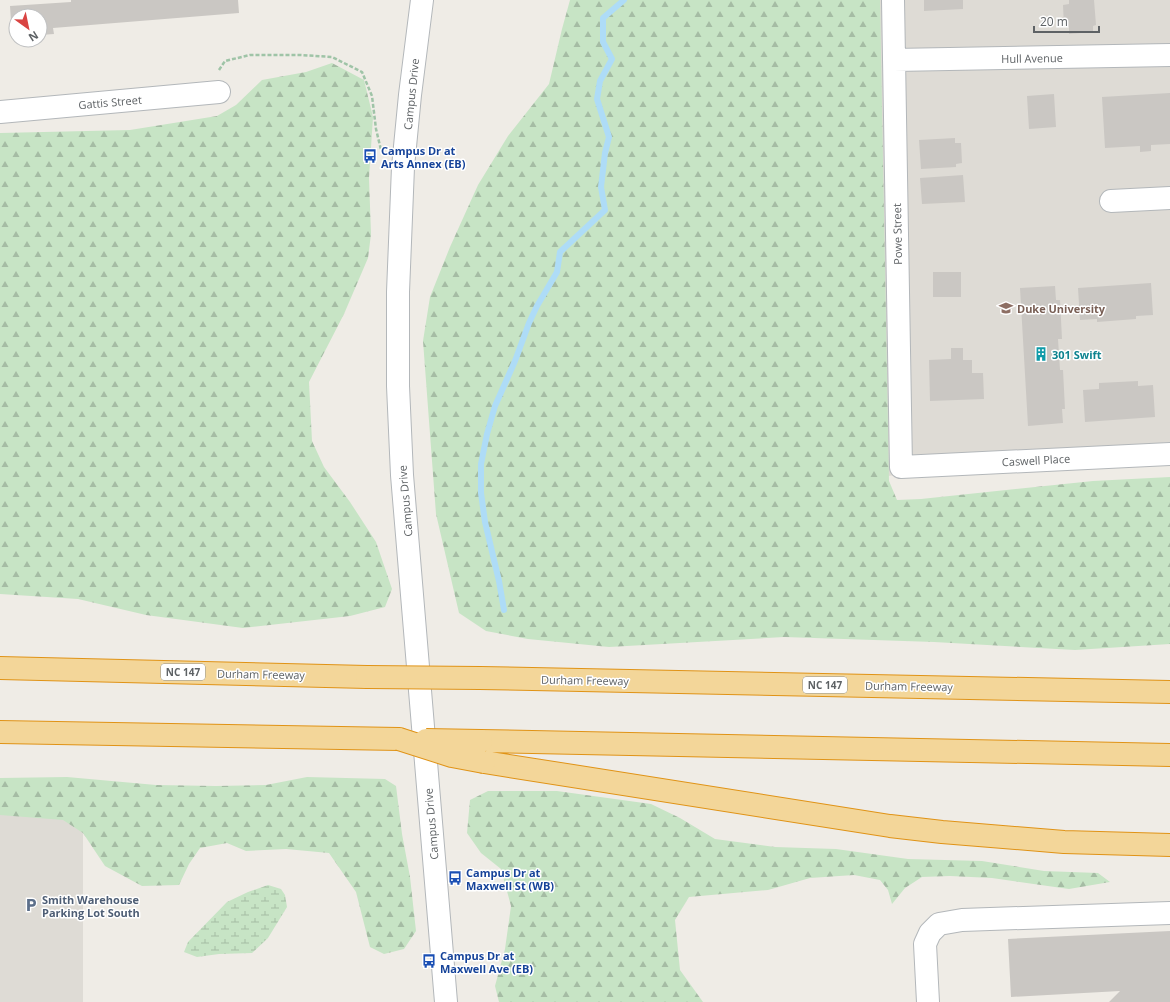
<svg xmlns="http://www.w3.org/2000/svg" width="1170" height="1002" viewBox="0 0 1170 1002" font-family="'Open Sans',sans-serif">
  <defs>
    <pattern id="forest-firs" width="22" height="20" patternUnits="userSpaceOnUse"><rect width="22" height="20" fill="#c7e4c5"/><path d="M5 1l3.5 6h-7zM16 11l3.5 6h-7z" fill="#a5bca4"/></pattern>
    <pattern id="wetland-marsh" width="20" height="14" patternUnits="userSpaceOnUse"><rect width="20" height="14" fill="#c7e4c5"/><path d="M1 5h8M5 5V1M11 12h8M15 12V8" fill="none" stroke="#a5bca4"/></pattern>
  </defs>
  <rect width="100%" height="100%" fill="#efece6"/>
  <path fill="#dedbd5" d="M859 0H1170V442L830 483Z
    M0 801 83 807V1002H0Z"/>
  <path fill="url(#forest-firs)" d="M570 0H880L889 481 897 500 921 499 1093 481 1170 477V644L1075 650 934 642 784 637 609 647 528 639 486 631 459 613 436 514 423 341 430 297 450 247 478 185 508 136 549 84 562 29Z
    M332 63 364 80 373 117 369 178 371 234 368 258 344 314 309 382 312 441 324 467 350 502 376 542 392 589 385 607 350 616 243 628 146 615 78 599 0 594V133L130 130 217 116 236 105 262 80 306 72Z
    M67 777 156 785 216 786 266 785 307 777 385 779 396 786 402 834 410 877 416 931 404 949 384 954 370 947 356 892 329 853 286 849 246 851 227 843 200 848 189 864 179 885 142 886 105 866 83 833 63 820 0 815V778Z
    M488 791H557L651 804 680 818 715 839 775 847 836 849 908 859 982 861 1044 871 1098 873 1110 882 1069 889 992 878 950 876 922 877 905 888 892 904 888 890 880 880 854 875 810 878 768 890 689 897 675 920 680 970 703 1002H499L495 986 505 949 511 906 501 869 481 853 467 833 470 800Z"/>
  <path fill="url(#wetland-marsh)" d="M268 885 281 889 285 895 287 907 268 938 252 953 219 954 197 957 184 952 188 942 227 902 248 892Z"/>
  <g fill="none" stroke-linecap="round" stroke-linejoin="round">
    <path stroke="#aedcf7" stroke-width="6" d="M504 610 499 581 485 522 481 493V464L487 434 495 406 515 361 529 323 537 306 557 272 560 252 605 210 601 187 605 153 609 137 597 99 600 81 612 59 603 42V18L624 0"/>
  </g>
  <path fill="#cac7c3" d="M71 0H238L239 13 53 28 54 34 40 35V16H16V37H12L10 6 71 2Z
    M924 0H963V9L924 11Z
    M1069 0H1094L1096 25 1093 26V32L1069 34V27H1064L1063 5 1069 4Z
    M1170 93V144L1151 145V151L1140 152V146L1105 148 1102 97Z
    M1054 94 1056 127 1029 129 1027 96Z
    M955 138V143H961L962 163 956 164V167L921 169 919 140Z
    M963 175 965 202 922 204 920 178Z
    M933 272H961V297H933Z
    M1151 283 1153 315 1136 316V319L1097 322V319L1080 320 1078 288Z
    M1055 286 1056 300H1060L1062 339H1058L1060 370H1063L1065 409H1062L1063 423 1028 426 1020 288Z
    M951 348H963V360H972V373H983L984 399 930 401 929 360 951 359Z
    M1138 381V386L1153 385 1155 417 1085 422 1083 390 1099 389V383Z
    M1170 931V1002H1109L1120 991 1011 997 1008 939Z"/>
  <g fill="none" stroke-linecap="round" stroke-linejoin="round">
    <defs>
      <path id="minor" d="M422 0 410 95 403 167 398 292V386L402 475 446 1002
        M893 0 901 467 1170 454
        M894 60 1170 55
        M0 112 219 92
        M1111 201 1170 198
        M928 1002 925 944 930 933 939 924 962 920 1170 913"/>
      <path id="highway" d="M0 668 367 677
        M480 678 1170 692
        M0 732 399 739
        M481 741 1170 755
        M484 762 890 826 942 832 1064 842 1170 845"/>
    </defs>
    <use href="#minor" stroke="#b3b7ba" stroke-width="24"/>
    <use href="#highway" stroke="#e09316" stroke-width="24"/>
    <path stroke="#9fc4a7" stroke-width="2.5" stroke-dasharray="4 2" stroke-linecap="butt" d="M219 70 225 61 250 55H300L332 57 362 72 372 96 376 129 381 150"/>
    <use href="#minor" stroke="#fff" stroke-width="22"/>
    <use href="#highway" stroke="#f3d699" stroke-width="22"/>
    <defs>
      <path id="highway-bridge" d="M367 677 480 678
        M399 739 452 756 484 762
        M426 740 481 741"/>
    </defs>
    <use href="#highway-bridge" stroke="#e09316" stroke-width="24" stroke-linecap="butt"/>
    <use href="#highway-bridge" stroke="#f3d699" stroke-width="22"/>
  </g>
  <defs>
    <symbol id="bus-bare" viewBox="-9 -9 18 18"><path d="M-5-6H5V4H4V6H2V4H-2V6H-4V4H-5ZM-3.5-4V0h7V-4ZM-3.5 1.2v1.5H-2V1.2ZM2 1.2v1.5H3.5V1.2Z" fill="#1a4fb4" stroke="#fff" stroke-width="2.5" paint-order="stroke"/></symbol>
    <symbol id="university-bare" viewBox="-9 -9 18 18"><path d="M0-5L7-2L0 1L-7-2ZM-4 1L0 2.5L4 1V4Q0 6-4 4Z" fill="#8d6e63" stroke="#fff" stroke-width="2.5" paint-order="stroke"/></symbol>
    <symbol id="building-bare" viewBox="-9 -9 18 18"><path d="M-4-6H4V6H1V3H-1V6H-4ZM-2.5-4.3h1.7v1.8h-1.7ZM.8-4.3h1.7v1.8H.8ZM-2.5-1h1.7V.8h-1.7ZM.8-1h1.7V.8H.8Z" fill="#0f9aa8" stroke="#fff" stroke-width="2.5" paint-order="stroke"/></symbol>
    <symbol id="parking-bare" viewBox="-9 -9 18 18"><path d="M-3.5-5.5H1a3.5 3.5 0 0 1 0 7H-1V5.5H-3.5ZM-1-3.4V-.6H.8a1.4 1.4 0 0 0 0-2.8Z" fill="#5c6f8a" stroke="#fff" stroke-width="2.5" paint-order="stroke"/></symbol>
  </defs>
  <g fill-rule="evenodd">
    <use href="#bus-bare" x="360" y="146" width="20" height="20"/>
    <use href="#university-bare" x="996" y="298" width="20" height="20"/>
    <use href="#building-bare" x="1031" y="344" width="20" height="20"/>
    <use href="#bus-bare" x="445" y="868" width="20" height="20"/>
    <use href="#parking-bare" x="21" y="895" width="20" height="20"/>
    <use href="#bus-bare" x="419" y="951" width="20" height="20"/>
  </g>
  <g text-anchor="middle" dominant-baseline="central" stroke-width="3" stroke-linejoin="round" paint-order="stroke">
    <g fill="#fff" stroke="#8e9193" stroke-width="1">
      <rect x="161" y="664" width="44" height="16" rx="3"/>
      <rect x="803" y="677" width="44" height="16" rx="3"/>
    </g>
    <g font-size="10" font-weight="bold" fill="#5e6265">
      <text x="183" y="672">NC 147</text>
      <text x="825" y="685">NC 147</text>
    </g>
    <g font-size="11" fill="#5e6265" stroke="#fff">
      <text transform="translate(1032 58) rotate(-1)">Hull Avenue</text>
      <text transform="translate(411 94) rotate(-84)">Campus Drive</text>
      <text transform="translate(110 102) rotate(-5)">Gattis Street</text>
      <text transform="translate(897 234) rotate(-91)">Powe Street</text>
      <text transform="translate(1036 460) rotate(-3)">Caswell Place</text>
      <text transform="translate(405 501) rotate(-95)">Campus Drive</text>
      <text transform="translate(261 674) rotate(1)">Durham Freeway</text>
      <text transform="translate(585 680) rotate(1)">Durham Freeway</text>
      <text transform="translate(909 686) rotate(1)">Durham Freeway</text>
      <text transform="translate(431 824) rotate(-95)">Campus Drive</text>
    </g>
    <g font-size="11" font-weight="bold" fill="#164399" stroke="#fff" text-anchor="start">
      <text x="381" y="150">Campus Dr at<tspan x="381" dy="13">Arts Annex (EB)</tspan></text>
      <text x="466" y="872">Campus Dr at<tspan x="466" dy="13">Maxwell St (WB)</tspan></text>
      <text x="440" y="955">Campus Dr at<tspan x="440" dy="13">Maxwell Ave (EB)</tspan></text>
    </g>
    <g font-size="11" font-weight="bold" fill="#785e54" stroke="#fff" text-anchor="start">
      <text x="1017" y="308">Duke University</text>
    </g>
    <g font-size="11" font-weight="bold" fill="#0d838f" stroke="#fff" text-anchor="start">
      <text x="1052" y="354">301 Swift</text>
    </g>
    <g font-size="11" font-weight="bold" fill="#4e5e75" stroke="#fff" text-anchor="start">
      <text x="42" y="899">Smith Warehouse<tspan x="42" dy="13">Parking Lot South</tspan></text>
    </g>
  </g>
  <g transform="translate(28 28) rotate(147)"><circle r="19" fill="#ffffff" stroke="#bfc0c1"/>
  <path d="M0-3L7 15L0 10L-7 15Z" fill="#d94442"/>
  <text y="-6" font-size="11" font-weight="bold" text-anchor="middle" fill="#5e6265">N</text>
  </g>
  <path d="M1034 26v6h65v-6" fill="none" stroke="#5e6265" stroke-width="2"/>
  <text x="1040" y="26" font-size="12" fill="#5e6265" stroke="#ffffff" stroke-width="3" paint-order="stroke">20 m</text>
</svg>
